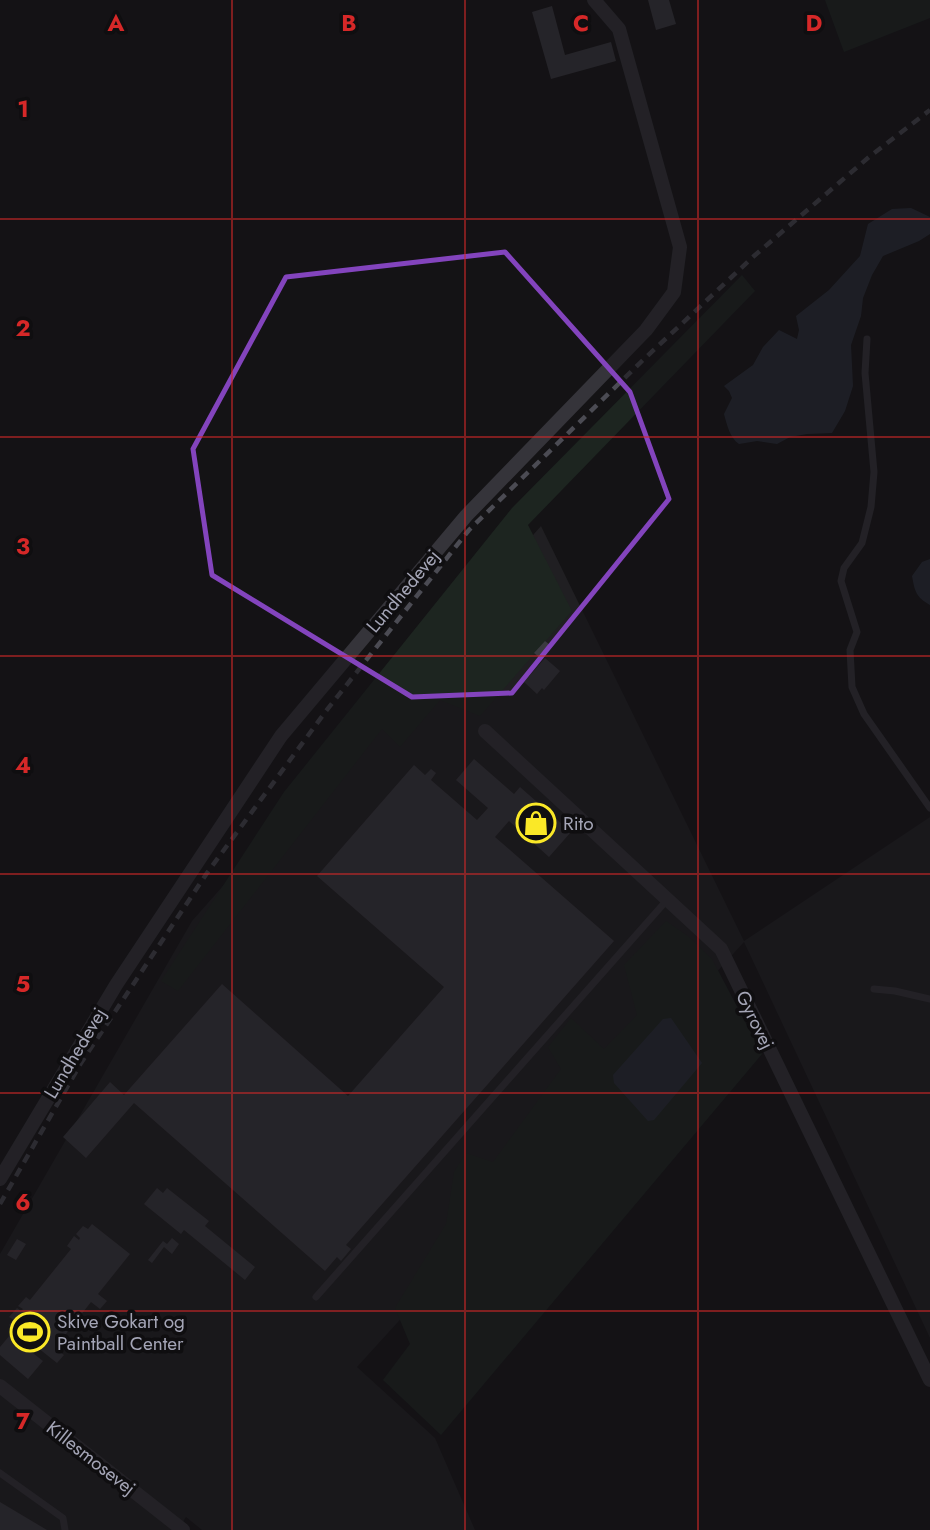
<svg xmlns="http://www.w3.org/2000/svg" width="930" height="1530" viewBox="0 0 930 1530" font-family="Jost,sans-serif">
  <rect width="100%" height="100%" fill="#141315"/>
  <path fill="#201f22" d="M541 526 744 941 930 817V1338L744 942 357 1367 435 1438 475 1530H202L186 1517 178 1530H0V1254L192 921Z"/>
  <path fill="#1d2520" d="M825 0H930V18L844 52Z
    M742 275 755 291 528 525 572 611 480 716 440 700 400 747 382 729 178 991 161 981 284 792 512 508Z
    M666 921 689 937 712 959 762 1054 441 1435 383 1380 410 1344 395 1308 446 1224 454 1172 466 1153 493 1162 561 1069 548 1047 571 1018 604 1049 637 1015 624 965Z"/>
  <path fill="#292e39" d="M911 208 930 217V234L919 241 883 256 872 275 863 298 861 316 851 345 853 386 845 411 832 433 807 434 790 437 777 444 757 441 739 444C730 438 727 425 724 414L732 398 729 391 724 386 753 365 763 347 779 330 797 339 799 330 796 316 829 290 860 256 868 224 892 209Z
    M930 559V605C916 597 915 592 912 576L922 562Z
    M671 1018 702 1063 654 1120 648 1121 614 1083 613 1075 663 1019Z"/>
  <path fill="#3b3a40" d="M648 0H669L676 24 656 30Z
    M552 6 565 55 611 42 616 61 551 79 532 12Z
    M545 641 550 645 539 657 534 653Z
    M545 658 560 671 544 690 542 688 537 694 524 682Z
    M474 759 514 794 520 787 571 832 549 857 509 821 495 837 614 941 346 1245 351 1249 341 1261 337 1257 325 1271 134 1103 86 1158 63 1137 110 1082 124 1095 222 984 348 1096 444 987 317 876 414 765 425 775 431 769 436 773 431 780 477 820 488 808 456 780Z
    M157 1188 163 1193 167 1188 209 1221 205 1226 255 1267 245 1280 184 1230 181 1234 144 1204Z
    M92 1224 130 1254 98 1294 107 1301 100 1309 91 1302 55 1348 64 1355 57 1363 9 1325 14 1320 9 1317 17 1308 21 1311 23 1309 18 1306 26 1297 30 1300 71 1249 67 1246 74 1236 79 1240 80 1238 76 1234 83 1226 88 1229Z
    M172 1238 179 1244 172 1254 164 1247 152 1263 148 1260 163 1241 167 1244Z
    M17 1239 26 1244 16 1260 7 1255Z
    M10 1335 43 1361 28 1379 0 1355V1347Z
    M0 1502 47 1530H0Z"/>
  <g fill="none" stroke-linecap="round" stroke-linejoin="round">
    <path stroke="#35343a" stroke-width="7" d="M867 339 865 373 874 472 871 507 862 543 844 568 841 581 857 632 850 650 852 687 864 714 930 808
      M874 989 895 991 930 999
      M316 1297 667 900
      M0 1473 63 1518 65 1530"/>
    <path stroke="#35343a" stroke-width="14" d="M485 731 721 949 930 1380
      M0 1179 116 985 281 736 466 516 646 330 674 292 680 247 619 29 594 0
      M0 1386 183 1530"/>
    <path stroke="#4b4b53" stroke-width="4.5" stroke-dasharray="9 7" stroke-linecap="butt" d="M0 1204 81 1063 207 873 326 711 469 530 642 361 754 256 869 157 930 110"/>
  </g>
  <path d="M0 0H930V1530H0ZM505 252 630 392 669 499 512 693 412 697 212 575 193 449 286 277Z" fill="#141315" fill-opacity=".55" fill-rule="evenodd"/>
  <path fill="none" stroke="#8344bd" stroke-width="5" stroke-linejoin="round" d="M505 252 630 392 669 499 512 693 412 697 212 575 193 449 286 277Z"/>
  <path fill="none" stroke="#d62828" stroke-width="2" stroke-opacity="0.55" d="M232 0V1530M465 0V1530M698 0V1530M0 219H930M0 437H930M0 656H930M0 874H930M0 1093H930M0 1311H930"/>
  <defs>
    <symbol id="shop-ring" viewBox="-11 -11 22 22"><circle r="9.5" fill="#0f0e10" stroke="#fae827" stroke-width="1.5"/><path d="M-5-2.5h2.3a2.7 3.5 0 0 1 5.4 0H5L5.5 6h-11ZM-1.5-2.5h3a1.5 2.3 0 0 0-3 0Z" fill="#fae827"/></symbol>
    <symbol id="stadium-ring" viewBox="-11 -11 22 22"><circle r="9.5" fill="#0f0e10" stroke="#fae827" stroke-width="1.5"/><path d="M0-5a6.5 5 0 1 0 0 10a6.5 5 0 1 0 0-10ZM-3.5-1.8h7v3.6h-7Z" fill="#fae827"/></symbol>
  </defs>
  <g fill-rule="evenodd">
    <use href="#shop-ring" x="514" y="801" width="44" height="44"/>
    <use href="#stadium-ring" x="8" y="1310" width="44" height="44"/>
  </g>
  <g text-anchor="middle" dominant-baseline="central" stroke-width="7" stroke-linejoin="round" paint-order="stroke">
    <g font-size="19" fill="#a4a5b6" stroke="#0f0e10">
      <text transform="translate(403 591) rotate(-50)">Lundhedevej</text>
      <text transform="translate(755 1020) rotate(64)">Gyrovej</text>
      <text transform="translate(75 1053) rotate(-59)">Lundhedevej</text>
      <text transform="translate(91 1458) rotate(38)">Killesmosevej</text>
    </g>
    <g font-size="19" fill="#a4a5b6" stroke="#0f0e10" text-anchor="start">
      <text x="563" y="823">Rito</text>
      <text x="57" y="1321">Skive Gokart og<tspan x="57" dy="22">Paintball Center</tspan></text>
    </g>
  </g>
  <g font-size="23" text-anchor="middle" font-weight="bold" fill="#d62828" stroke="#0f0e10" stroke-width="7" stroke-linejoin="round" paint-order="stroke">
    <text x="116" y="31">A</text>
    <text x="349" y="31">B</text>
    <text x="581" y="31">C</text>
    <text x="814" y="31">D</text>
    <text x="23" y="117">1</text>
    <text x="23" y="336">2</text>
    <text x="23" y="554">3</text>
    <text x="23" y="773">4</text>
    <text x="23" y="992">5</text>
    <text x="23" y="1210">6</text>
    <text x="23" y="1429">7</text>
  </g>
</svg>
